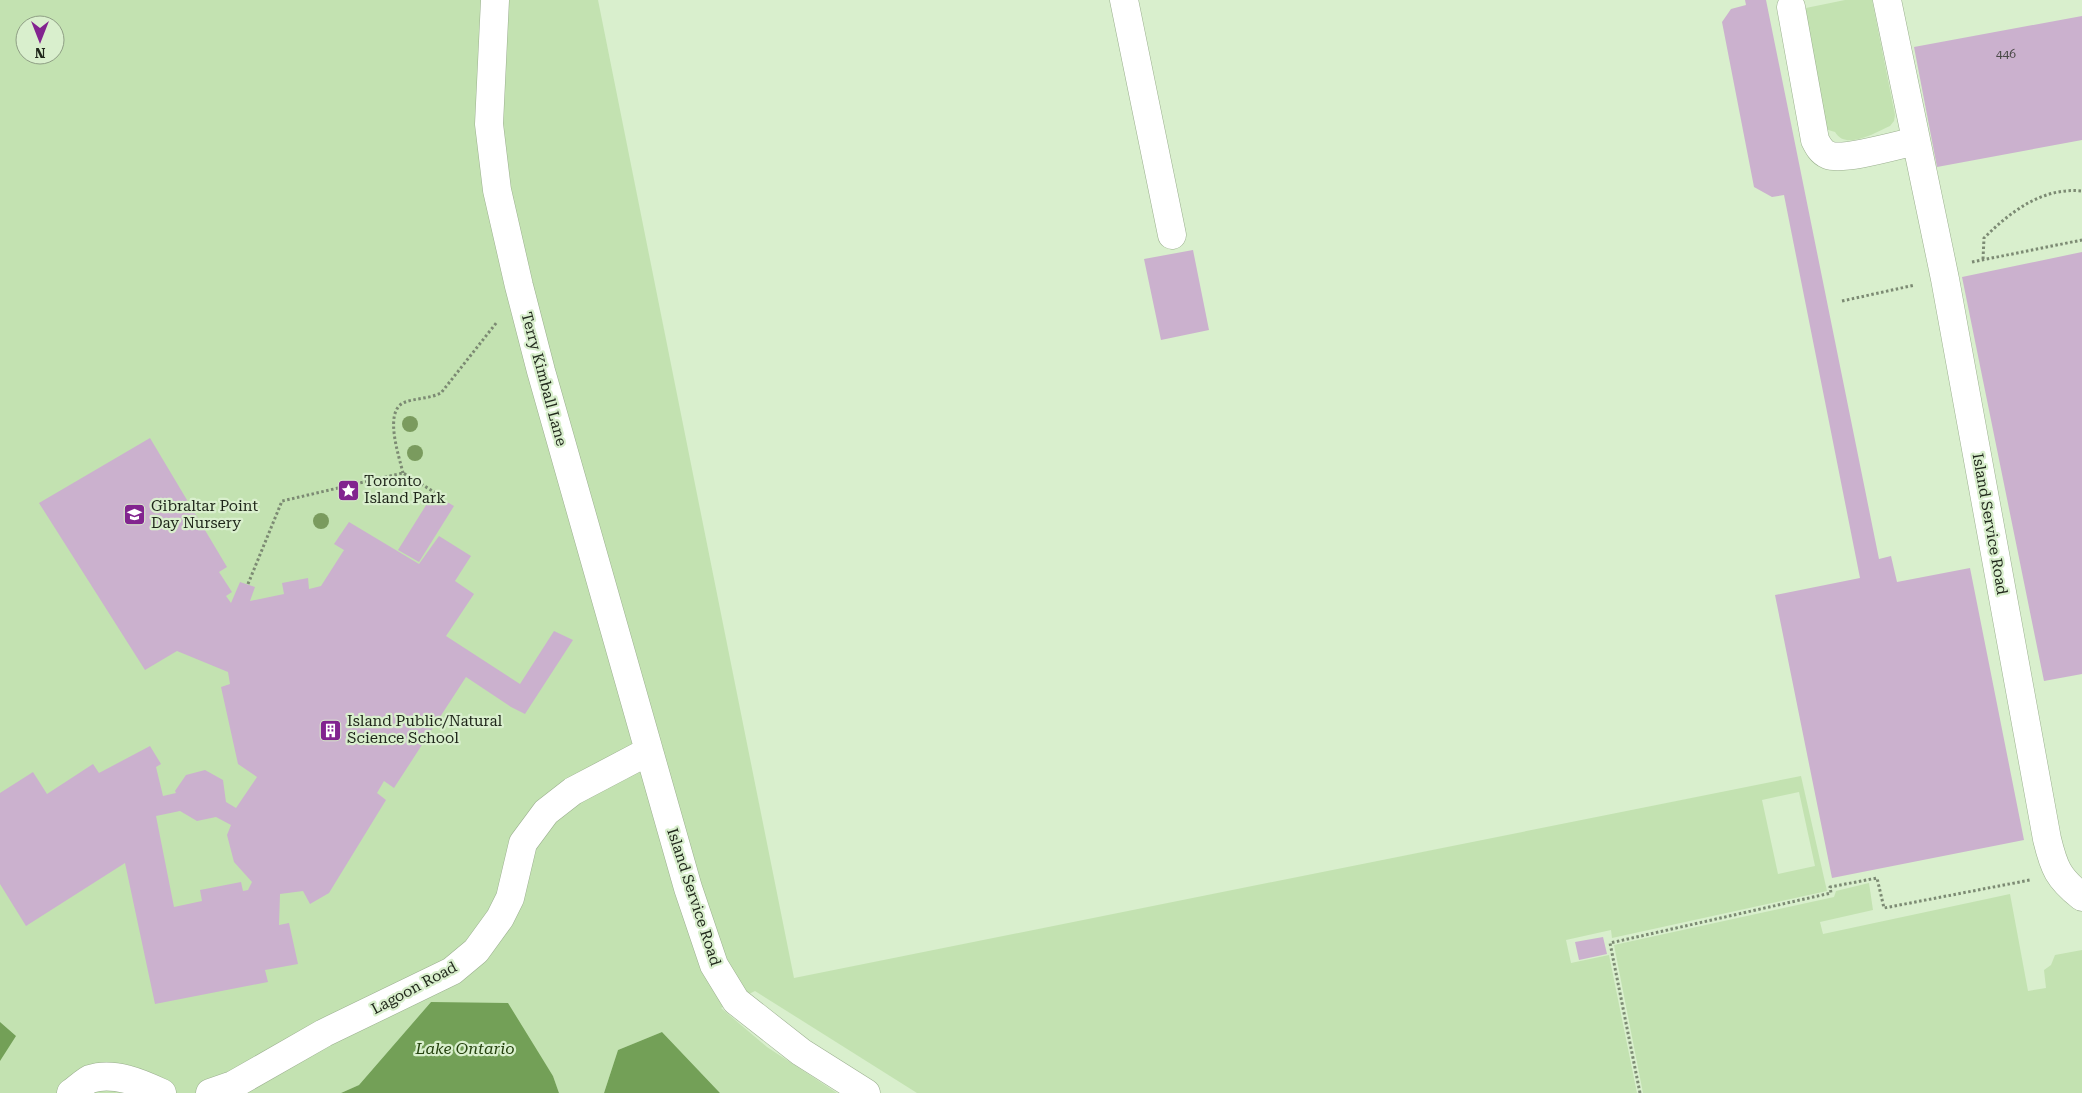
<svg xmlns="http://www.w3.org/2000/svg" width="2082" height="1093" viewBox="0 0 2082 1093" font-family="'Roboto Serif',serif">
  <rect width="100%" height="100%" fill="#d9efcd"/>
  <path fill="#c3e2b1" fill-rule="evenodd" d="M0 0H598L794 978 1801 776 1827 891 1612 938 1611 930 1566 940 1571 963 1609 955 1637 1093H917L755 991 721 1008 767 1047 837 1093H720L662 1032 618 1050 604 1093H559L553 1076 532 1044 431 1002 359 1085 341 1093H0ZM25 25H55V55H25ZM1799 792 1815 866 1778 874 1762 800Z
    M1845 0H1872L1895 115 1894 121 1890 126C1876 132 1846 151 1835 132L1825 129 1801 9Z
    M1869 883 1873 910 1820 922 1823 934 2010 894 2028 991 2046 988 2044 970 2051 965 2055 955 2082 950V1093H1643L1614 945 1834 897 1836 891Z"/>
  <path fill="#73a057" d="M431 1002 508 1003 553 1076 559 1093H341L359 1085Z
    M0 1022 16 1036 0 1061Z
    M662 1032 720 1093H604L618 1050Z"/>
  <path fill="#cbb1ce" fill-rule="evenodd" d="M1745 0H1766L1879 559 1891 556 1897 582 1970 568 2024 840 1832 878 1775 595 1860 578 1784 195 1772 197 1754 187 1722 22 1731 9 1746 5Z
    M2082 16V140L1937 167 1914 47Z
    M1193 250 1209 330 1161 340 1144 259Z
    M2082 252V674L2044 681 1962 277Z
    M150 438 227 567 219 572 232 592 226 596 231 603 240 582 255 587 250 601 284 594 282 583 308 578 309 589 321 586 344 550 334 544 349 522 419 564 439 536 471 556 455 581 474 594 446 636 520 684 554 631 573 640 525 714 511 707 466 677 394 788 384 781 377 793 386 800 329 893 310 904 303 891 280 894 279 925 289 923 298 964 265 970 268 982 155 1004 125 863 26 926 0 884V793L33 772 47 794 93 764 99 773 150 746 161 764 156 767 163 796 176 793 175 791 186 775 205 770 223 780 226 802 236 808 257 777 238 764 221 687 230 684 228 672 177 651 145 670 39 503ZM180 811 197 821 216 817 231 825 227 835 234 862 252 882 248 890 243 891 241 882 200 890 202 901 174 907 156 816Z
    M433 494 454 506 419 562 398 550Z
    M1603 937 1607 954 1579 960 1575 942Z"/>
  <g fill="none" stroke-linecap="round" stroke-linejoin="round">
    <defs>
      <path id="minor" d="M495 0 489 124 497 190 519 286 541 371 688 888 714 965 736 1001 801 1052 866 1093
        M1124 0 1172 235
        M1887 0 1945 279 2047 839C2054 868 2058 878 2082 897
        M1791 7 1815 140C1818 146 1821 152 1828 155 1843 161 1898 145 1916 141
        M71 1093C77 1089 84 1082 90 1079 113 1071 141 1083 162 1093
        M210 1093 233 1085 324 1033 452 971 476 951 500 918 510 898 523 843 546 812 573 791 649 751"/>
    </defs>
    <use href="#minor" stroke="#9baf8f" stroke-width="29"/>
    <path stroke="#7c8a73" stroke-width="3" stroke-dasharray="2.5 2.5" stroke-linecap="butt" d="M1983 259 1984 238C2011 211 2043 187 2082 191
      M1972 262 2082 240
      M1842 301 1915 285
      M403 473C399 456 384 413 403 403 414 398 429 399 441 393L497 322
      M248 584 282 501 403 473 444 498
      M1640 1093 1610 943 1831 893 1830 887 1877 878 1884 908 2030 880"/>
    <use href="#minor" stroke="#fff" stroke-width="28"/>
  </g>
  <g fill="#7a9b5e">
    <circle cx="410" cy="424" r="8"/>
    <circle cx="415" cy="453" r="8"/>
    <circle cx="321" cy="521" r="8"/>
  </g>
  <defs>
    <symbol id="sight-square" viewBox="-11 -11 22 22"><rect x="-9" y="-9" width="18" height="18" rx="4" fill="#82248f" stroke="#d9efcd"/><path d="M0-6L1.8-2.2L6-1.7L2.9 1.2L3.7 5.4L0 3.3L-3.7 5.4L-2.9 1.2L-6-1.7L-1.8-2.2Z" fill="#fff"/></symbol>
    <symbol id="school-square" viewBox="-11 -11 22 22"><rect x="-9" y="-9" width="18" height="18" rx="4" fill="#82248f" stroke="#d9efcd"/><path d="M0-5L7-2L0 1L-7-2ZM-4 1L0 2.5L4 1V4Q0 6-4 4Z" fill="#fff"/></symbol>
    <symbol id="building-square" viewBox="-11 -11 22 22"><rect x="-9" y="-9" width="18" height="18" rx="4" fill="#82248f" stroke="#d9efcd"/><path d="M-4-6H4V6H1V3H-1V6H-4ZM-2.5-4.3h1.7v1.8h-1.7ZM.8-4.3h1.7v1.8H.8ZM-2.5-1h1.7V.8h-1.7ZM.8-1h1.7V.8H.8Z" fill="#fff"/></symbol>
  </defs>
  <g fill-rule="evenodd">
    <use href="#sight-square" x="336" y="478" width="25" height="25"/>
    <use href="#school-square" x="122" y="502" width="25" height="25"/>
    <use href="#building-square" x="318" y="718" width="25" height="25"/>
  </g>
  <g text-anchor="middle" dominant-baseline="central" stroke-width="4.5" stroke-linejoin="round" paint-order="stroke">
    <g font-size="12" fill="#4a4947">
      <text x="2006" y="54">446</text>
    </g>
    <g font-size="15" fill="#1f261a" stroke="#d9efcd">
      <text transform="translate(544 379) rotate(75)">Terry Kimball Lane</text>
      <text transform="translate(1990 524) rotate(80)">Island Service Road</text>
      <text transform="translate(694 897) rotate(72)">Island Service Road</text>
      <text transform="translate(414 988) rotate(-28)">Lagoon Road</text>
    </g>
    <g font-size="15" fill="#1f261a" stroke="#d9efcd" text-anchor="start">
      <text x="364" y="481">Toronto<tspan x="364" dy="17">Island Park</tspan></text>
      <text x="151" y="506">Gibraltar Point<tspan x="151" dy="17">Day Nursery</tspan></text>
      <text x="347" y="721">Island Public/Natural<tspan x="347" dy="17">Science School</tspan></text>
    </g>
    <g font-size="16" font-style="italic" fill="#26430f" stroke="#d9efcd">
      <text x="465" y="1048">Lake Ontario</text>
    </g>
  </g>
  <g transform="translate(40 40) rotate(180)"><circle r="24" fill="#d9efcd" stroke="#8f9f85"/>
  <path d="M0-4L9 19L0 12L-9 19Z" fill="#82248f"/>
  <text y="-8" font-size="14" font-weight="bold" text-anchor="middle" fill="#1f261a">N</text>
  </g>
</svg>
